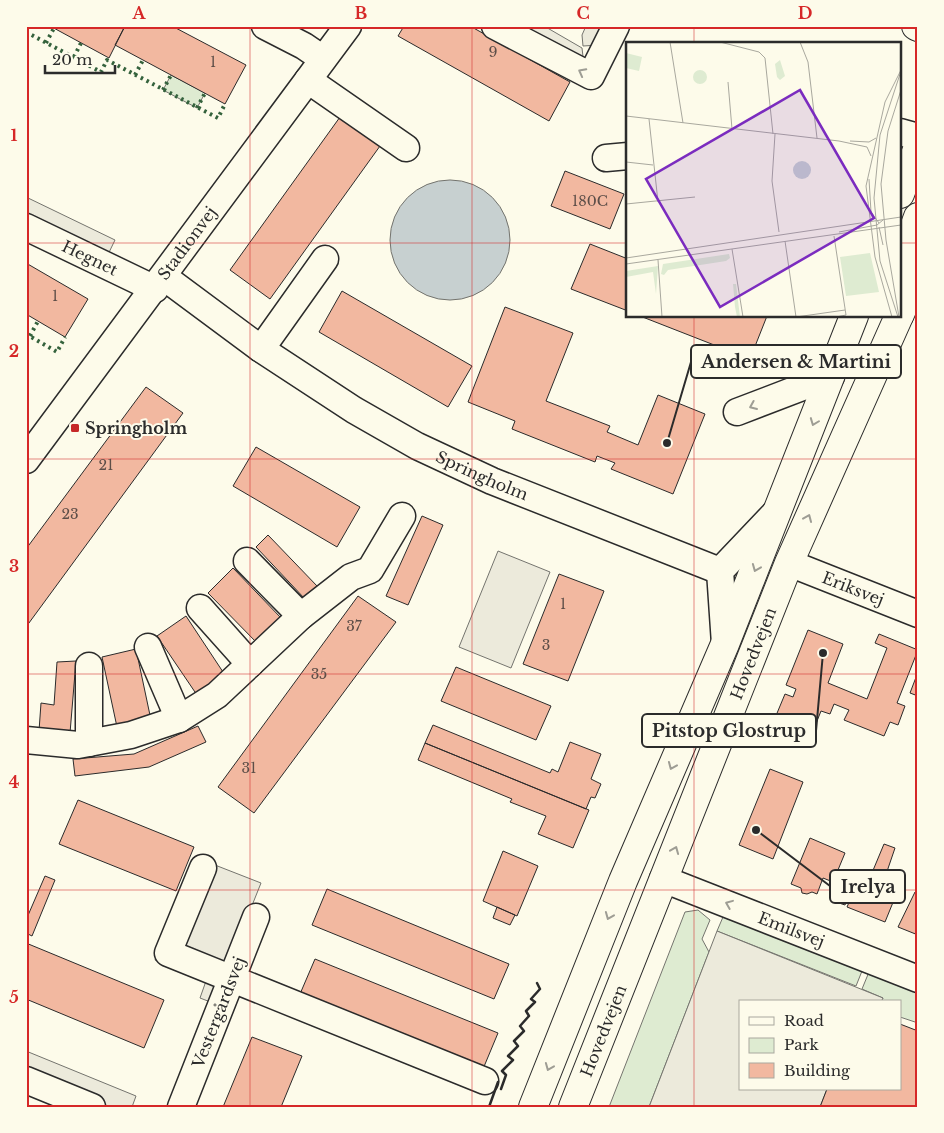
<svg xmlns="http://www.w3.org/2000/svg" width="944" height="1133" viewBox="0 0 944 1133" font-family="'Libre Baskerville',serif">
  <rect width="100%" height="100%" fill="#fdfbea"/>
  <path fill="#deebd1" stroke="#74746e" d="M171 75 205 93 197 108 163 90Z
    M698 910 710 920 702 939 709 952 649 1107H609L685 912Z
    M723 917 862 971 856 986 717 931Z
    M869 972 918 992V1023L900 1017V1002H881L883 998 862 989Z"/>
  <path fill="#eceadb" stroke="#74746e" d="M508 26H544L582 48 584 65Z
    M586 26H608L599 45 583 46 582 35Z
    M26 197 115 240 100 271 26 236Z
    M498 551 550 572 511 668 459 647Z
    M197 858 261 883 213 1003 200 998 206 981 155 960Z
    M717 931 883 998 881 1002H740V1089H827L820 1107H649Z
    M26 1051 136 1096 132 1107H76L26 1086Z"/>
  <path fill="#c7d0d0" stroke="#74746e" d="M390 240a60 60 0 1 1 120 0a60 60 0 1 1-120 0Z"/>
  <path fill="#f2b8a0" stroke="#2b2b2b" d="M50 26H125L109 58Z
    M125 26H172L246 65 225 104 115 45Z
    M404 26H470L570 82 549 121 398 36Z
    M340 117 380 146 270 299 230 270Z
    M565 171 624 194 610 229 551 206Z
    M590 244 628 259V311L571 289Z
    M26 263 88 299 65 337 26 314Z
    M342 291 472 366 448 407 319 332Z
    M505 307 573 333 546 401 610 426 607 432 638 445 658 395 705 414 673 494 611 469 615 463 597 456 595 462 512 429 515 421 468 402Z
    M640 316H767L750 359Z
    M146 387 183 413 26 627V549Z
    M256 447 360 507 337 547 233 486Z
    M422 516 443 525 408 605 386 596Z
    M268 535 318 587 305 599 256 547Z
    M233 568 282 619 258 644 208 593Z
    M559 574 604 591 568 681 523 664Z
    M358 596 396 622 254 813 218 787Z
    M186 616 225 675 197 695 157 636Z
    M808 630 843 644 828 683 867 699 887 648 875 643 879 634 918 650 897 703 905 706 898 725 890 722 884 736 844 720 849 710 834 704 830 714 821 711 807 746 770 730 785 694 793 697 796 689 786 685Z
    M136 649 151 720 117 727 102 657Z
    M76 661 70 733 39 731 41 703 54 705 57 662Z
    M456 667 551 706 536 740 441 701Z
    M918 672V696L910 693Z
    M433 725 550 773 552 769 558 772 570 742 601 754 591 779 601 784 595 798 591 797 586 809 425 743Z
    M198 726 206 742 149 767 75 776 73 759 134 754Z
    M425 743 589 810 573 848 538 834 546 816 510 802 512 799 418 760Z
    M770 769 803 782 773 859 739 845Z
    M78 800 194 847 176 891 59 844Z
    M810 838 845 853 833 882 823 878 817 894 812 892 807 894 802 893 801 888 791 884Z
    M884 844 895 848 881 889 896 895 885 922 847 907 855 889 864 892Z
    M503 851 538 866 517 916 483 901Z
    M45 876 55 880 32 936 26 933V920Z
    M842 886 851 890 845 905 836 902Z
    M327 889 509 964 494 999 312 925Z
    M915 892 918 893V935L898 927Z
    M497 907 515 915 510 925 493 918Z
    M26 943 164 1000 144 1048 26 999Z
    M315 959 498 1033 483 1069 300 994Z
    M900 1024 918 1031V1107H820L827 1089H900Z
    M252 1037 302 1056 281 1107H223Z"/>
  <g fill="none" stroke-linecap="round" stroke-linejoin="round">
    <defs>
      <g id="minor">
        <path d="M265 26 304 46 323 59"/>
        <path d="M495 26 591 76 616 26"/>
        <path d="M308 80 406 148"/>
        <path d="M900 132 918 137"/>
        <path d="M606 158 628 156"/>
        <path id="s1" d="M26 227 155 289"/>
        <path id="s2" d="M164 277 261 349 354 410 417 446 492 481 720 571"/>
        <path d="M261 349 325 259"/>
        <path d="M737 412 831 376"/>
        <path id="s3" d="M26 460 348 26"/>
        <path d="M247 561 301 616"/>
        <path id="s4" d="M789 563 918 614"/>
        <path d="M200 608 250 664"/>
        <path d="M725 644 720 571 777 511"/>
        <path d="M148 647 179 719"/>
        <path d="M26 740 78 745 131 735 179 719 217 695 301 616 351 577 370 570 402 516"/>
        <path d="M89 743V666"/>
        <path d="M203 868 168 953 485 1081"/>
        <path id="s5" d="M663 879 918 979"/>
        <path d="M26 1080 92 1107"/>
        <path id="s6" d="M181 1107 256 917"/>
      </g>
      <g id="major">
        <path d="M916 26 918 27"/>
        <path d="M900 194 918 147"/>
        <path d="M900 265 918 217"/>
        <path d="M900 314 918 273"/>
        <path d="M533 1107 623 881 725 644 854 316"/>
        <path id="s7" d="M573 1107 789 563 899 316"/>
      </g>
    </defs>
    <use href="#minor" stroke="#2b2b2b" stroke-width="29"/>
    <use href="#major" stroke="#2b2b2b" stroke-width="30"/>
    <use href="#minor" stroke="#fdfbea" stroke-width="26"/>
    <use href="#major" stroke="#fdfbea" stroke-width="28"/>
    <path stroke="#34623c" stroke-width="4" stroke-dasharray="2.5 4" stroke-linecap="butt" d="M26 32 101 72 107 60 218 118 225 104
      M46 43 54 28
      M74 57 81 43
      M135 75 143 60
      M163 90 171 75
      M197 108 205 93
      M26 334 57 352 65 337
      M30 336 38 321"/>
    <path stroke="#2b2b2b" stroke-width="2.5" d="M501 1089 506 1075 502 1071 513 1060 508 1056 518 1046 514 1041 524 1031 520 1026 529 1016 526 1011 535 1002 531 999 540 989 537 983
      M489 1107 498 1082"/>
  </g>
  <defs><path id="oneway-chevron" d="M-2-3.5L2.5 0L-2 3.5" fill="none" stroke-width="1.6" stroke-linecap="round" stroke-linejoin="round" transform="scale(1.25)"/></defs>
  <g stroke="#9e9d94">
    <use href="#oneway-chevron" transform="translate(582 72) rotate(-152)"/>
    <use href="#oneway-chevron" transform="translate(753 406) rotate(157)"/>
    <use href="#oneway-chevron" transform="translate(814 422) rotate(111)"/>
    <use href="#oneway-chevron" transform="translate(808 518) rotate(-67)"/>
    <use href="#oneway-chevron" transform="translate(756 568) rotate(112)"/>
    <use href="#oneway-chevron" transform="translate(672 766) rotate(113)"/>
    <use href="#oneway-chevron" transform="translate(675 850) rotate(-68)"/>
    <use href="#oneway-chevron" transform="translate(729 904) rotate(-158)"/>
    <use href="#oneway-chevron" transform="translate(609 916) rotate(112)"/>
    <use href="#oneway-chevron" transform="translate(549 1067) rotate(112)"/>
  </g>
  <path fill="none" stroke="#d62828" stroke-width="1" stroke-opacity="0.55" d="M250 26V1107M472 26V1107M694 26V44M26 243H628M900 243H918M694 316V1107M26 459H918M26 674H918M26 890H918"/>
  <rect fill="#c62828" stroke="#fdfbea" stroke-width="2" x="70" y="423" width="10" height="10" rx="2.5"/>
  <g text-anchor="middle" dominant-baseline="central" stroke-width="4" stroke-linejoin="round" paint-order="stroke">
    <g font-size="14" fill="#5d4e48">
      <text x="493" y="52">9</text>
      <text x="213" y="62">1</text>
      <text x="590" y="201">180C</text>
      <text x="55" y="296">1</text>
      <text x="106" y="465">21</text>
      <text x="70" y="514">23</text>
      <text x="563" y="604">1</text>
      <text x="354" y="626">37</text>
      <text x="546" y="645">3</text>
      <text x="319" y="674">35</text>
      <text x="249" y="768">31</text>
    </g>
    <g font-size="16" fill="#2b2b2b" stroke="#fdfbea">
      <text stroke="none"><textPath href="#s3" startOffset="270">Stadionvej</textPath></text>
      <text stroke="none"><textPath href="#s1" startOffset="71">Hegnet</textPath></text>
      <text stroke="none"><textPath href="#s2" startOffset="376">Springholm</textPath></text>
      <text stroke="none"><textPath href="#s4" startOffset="69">Eriksvej</textPath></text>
      <text stroke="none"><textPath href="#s7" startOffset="488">Hovedvejen</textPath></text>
      <text stroke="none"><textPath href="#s5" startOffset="138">Emilsvej</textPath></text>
      <text stroke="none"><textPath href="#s6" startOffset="102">Vestergårdsvej</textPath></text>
      <text stroke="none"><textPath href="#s7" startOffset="82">Hovedvejen</textPath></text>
    </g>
    <g font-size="16" font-weight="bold" fill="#2b2b2b" stroke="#fdfbea" text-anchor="start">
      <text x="85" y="428">Springholm</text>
    </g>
  </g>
  <g transform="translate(626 42)">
    <rect width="275" height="275" fill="#fdfbea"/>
    <path d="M0 11 16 15 13 29 0 26ZM154 18 159 34 154 38 151 35 149 22ZM67 35a7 7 0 1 1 14 0a7 7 0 1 1-14 0ZM244 211 253 250 220 254 214 215ZM103 212 104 216 100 219 42 228 38 233 35 232 37 222ZM32 224 30 252 27 230 0 235V229ZM107 242H110L114 275H111L109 265Z" fill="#deebd1"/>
    <path d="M167 128a9 9 0 1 1 18 0a9 9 0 1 1-18 0Z" fill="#c7d0d0"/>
    <path fill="none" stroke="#a9a89e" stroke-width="1" d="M44 0 57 81M94 0 133 10 139 16 147 92M174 0 182 20 191 96M102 40 106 87M0 74 213 99 241 105 245 114M23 77 32 160M149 92 146 139 153 190M224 99 243 100 250 96M0 120 27 123M243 137 245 170 253 181M0 162 69 155M253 185 257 203M213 190 251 183 257 178M208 194 220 273 210 275M159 199 170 275M106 207 117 275M0 216 275 175M32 218 36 275M0 222 275 183M170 275 219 268M266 275 249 215 240 144 259 60 275 28M272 275 254 219 248 156 254 93 275 29M273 275 260 198 255 142 262 89 275 48"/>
    <path fill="#7b2cbf" fill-opacity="0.15" stroke="#7b2cbf" stroke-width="2.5" d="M174 48 248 176 94 265 20 137Z"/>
    <rect width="275" height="275" fill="none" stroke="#2b2b2b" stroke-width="2.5"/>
  </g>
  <path fill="none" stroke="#2b2b2b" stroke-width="2" d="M667 443L691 362M823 653L816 731M756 830L830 886"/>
  <g fill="#2b2b2b" stroke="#fdfbea" stroke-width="2">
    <circle cx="667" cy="443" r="5"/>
    <circle cx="823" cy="653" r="5"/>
    <circle cx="756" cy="830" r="5"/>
  </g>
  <g fill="#fdfbea" stroke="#2b2b2b" stroke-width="2">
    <rect x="691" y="345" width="210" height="33" rx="5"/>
    <rect x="642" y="714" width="174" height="33" rx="5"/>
    <rect x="830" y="870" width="75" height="33" rx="5"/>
  </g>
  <g font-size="18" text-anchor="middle" font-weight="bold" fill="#2b2b2b">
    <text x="796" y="368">Andersen &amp; Martini</text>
    <text x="729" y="737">Pitstop Glostrup</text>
    <text x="868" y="893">Irelya</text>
  </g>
  <rect width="944" height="1133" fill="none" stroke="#fdfbea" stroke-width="55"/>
  <rect x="739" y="1000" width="162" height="90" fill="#fdfbea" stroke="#a9a89e"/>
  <rect x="749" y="1017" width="25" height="8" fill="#fdfbea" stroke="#a9a89e"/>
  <text x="784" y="1026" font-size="15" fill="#2b2b2b">Road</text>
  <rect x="749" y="1038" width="25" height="15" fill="#deebd1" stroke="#a9a89e"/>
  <text x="784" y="1050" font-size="15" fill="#2b2b2b">Park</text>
  <rect x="749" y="1063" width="25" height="15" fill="#f2b8a0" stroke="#a9a89e"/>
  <text x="784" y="1076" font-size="15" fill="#2b2b2b">Building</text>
  <path d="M45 65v8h70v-8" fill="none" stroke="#2b2b2b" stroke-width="2.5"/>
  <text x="52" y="65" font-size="15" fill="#2b2b2b" stroke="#fdfbea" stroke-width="4" paint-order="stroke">20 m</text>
  <rect x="28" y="28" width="888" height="1078" fill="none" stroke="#d62828" stroke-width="2"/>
  <g font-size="16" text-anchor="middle" font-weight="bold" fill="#d62828">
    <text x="139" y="19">A</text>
    <text x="361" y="19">B</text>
    <text x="583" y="19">C</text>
    <text x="805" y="19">D</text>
    <text x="14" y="141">1</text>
    <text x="14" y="357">2</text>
    <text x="14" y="572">3</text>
    <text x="14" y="788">4</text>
    <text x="14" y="1003">5</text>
  </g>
</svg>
